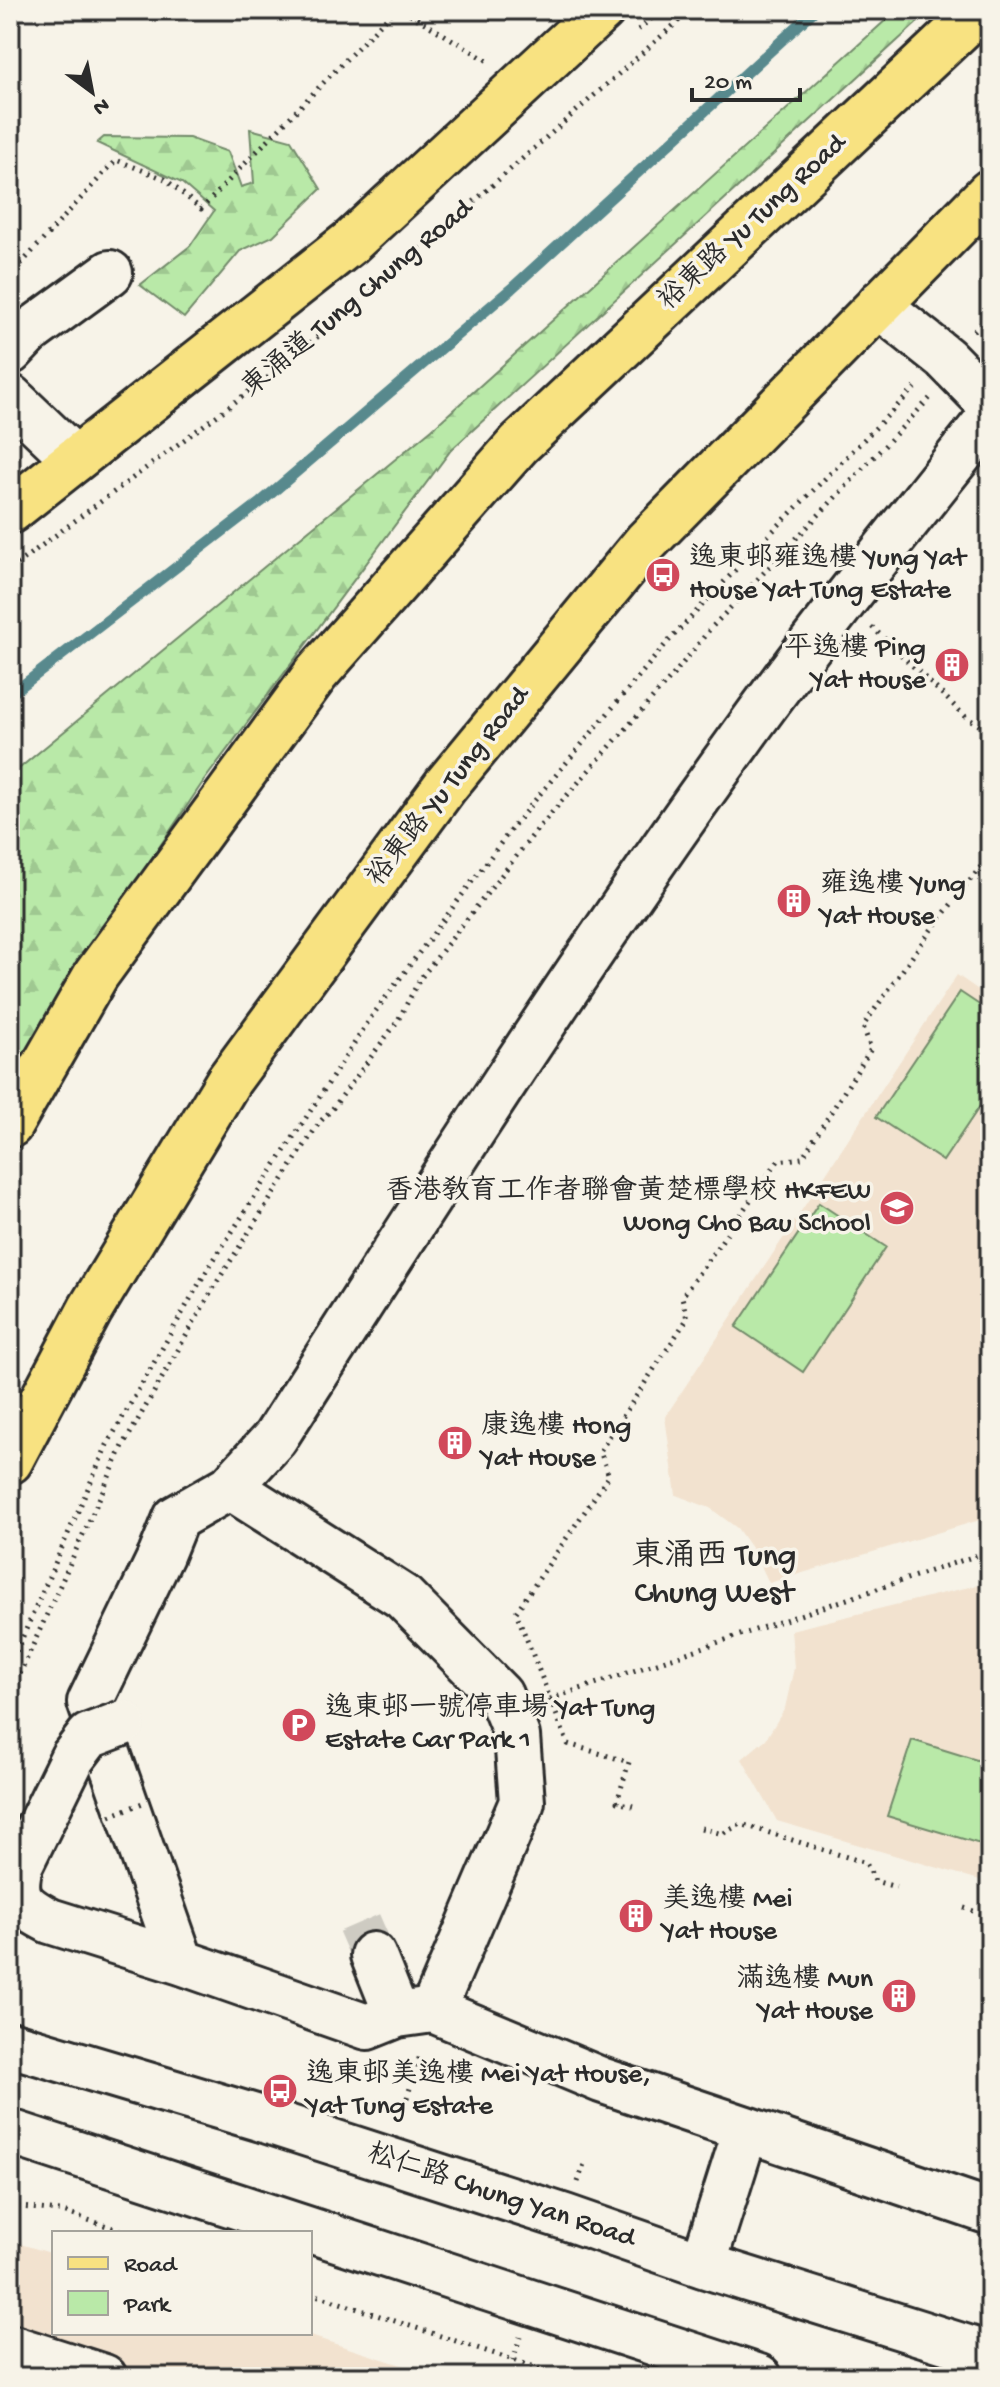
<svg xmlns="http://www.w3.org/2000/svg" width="1000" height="2387" viewBox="0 0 1000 2387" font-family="'Gochi Hand','LXGW WenKai TC',sans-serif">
  <defs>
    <pattern id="forest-firs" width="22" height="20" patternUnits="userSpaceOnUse" patternTransform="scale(2)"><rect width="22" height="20" fill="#b9e9a8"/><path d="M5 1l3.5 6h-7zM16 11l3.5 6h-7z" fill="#9fc891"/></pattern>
  </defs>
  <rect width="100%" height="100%" fill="#f7f3e8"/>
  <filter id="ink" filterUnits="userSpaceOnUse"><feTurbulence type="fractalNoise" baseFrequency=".0125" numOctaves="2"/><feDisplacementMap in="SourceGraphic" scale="16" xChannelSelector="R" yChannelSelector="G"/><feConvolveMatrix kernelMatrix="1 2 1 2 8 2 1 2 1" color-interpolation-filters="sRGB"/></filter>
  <g filter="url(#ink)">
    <path fill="#f2e2cf" d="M957 975 990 998V1517L769 1583 756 1555 737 1528 710 1508 676 1495 665 1417Z
      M990 1582V1883L777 1821 742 1759 766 1739 785 1708 794 1668 791 1630Z
      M10 2241 54 2254V2333H301L439 2377H10Z"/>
    <path fill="url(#forest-firs)" stroke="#728a6a" stroke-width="2" d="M897 10H931L451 450 203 782 59 996 10 1104V776L432 429Z
      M250 129 291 140 321 189 273 236 240 251 184 318 140 285 190 246 214 211 182 183 97 143 104 137 189 138 228 152 241 187 254 183Z"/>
    <path fill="#b9e9a8" stroke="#728a6a" stroke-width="2" d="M960 992 990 1012V1091L943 1161 876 1117Z
      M819 1203 886 1247 803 1372 736 1327Z
      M912 1740 990 1764V1847L887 1816Z"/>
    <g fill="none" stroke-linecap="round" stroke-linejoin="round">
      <path stroke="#58898d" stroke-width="11" d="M10 695 261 502 511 289 815 10"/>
      <path stroke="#cecbc2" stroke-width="44" stroke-dasharray="44 22" stroke-linecap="butt" d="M359 1923 373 1955"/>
      <defs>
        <path id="minor" d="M880 303 892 316 945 358 990 404
          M10 352 29 332 110 273
          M10 397 75 459
          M230 1487 403 1597 500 1695 517 1736 522 1802 433 2010
          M73 1757 20 1865C12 1898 21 1906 50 1921L181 1962 367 2027 397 2015 433 2010 601 2080 746 2129 703 2265
          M373 1955 397 2015
          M181 1962 90 1702 161 1555 176 1518 230 1487 275 1438C425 1204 574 969 737 744 817 632 904 525 990 417
          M10 2044 262 2119 565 2217 703 2265 990 2355
          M746 2129 990 2212
          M10 2132 759 2377
          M10 2347 104 2377"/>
        <path id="major" d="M10 511 351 242 602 10
          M10 1125 96 975 316 674 519 444 980 10
          M10 1461 90 1310 229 1080 446 785 646 542 990 192"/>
      </defs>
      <use href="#minor" stroke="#2b2b2b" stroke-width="50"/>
      <use href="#major" stroke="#2b2b2b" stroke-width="50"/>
      <path stroke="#2b2b2b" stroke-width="5" stroke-dasharray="2 6" stroke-linecap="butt" d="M403 10 488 61
        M638 30 661 10
        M10 276 116 160 165 179 201 209 394 10
        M974 331 990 315
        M10 569 274 373 369 294 691 10
        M872 627 966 717 990 732
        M10 1666 107 1445 204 1275 372 1016 515 824 665 645 754 550 918 385
        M10 1696 123 1446 217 1282 319 1123 333 1108 397 1022 420 979 540 826 674 674 711 628 931 397
        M550 1699 990 1551
        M633 1806 617 1802 629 1762 568 1744 516 1612 609 1476 600 1451 687 1319 682 1297 778 1161 802 1158 871 1049 863 1026 931 930 990 855
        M701 1828 722 1834 741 1824 866 1863 875 1881 896 1887
        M964 1908 983 1914 990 1910
        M10 1955 23 1959
        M407 2098 421 2052
        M578 2182 584 2164
        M10 2206 60 2211 129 2233
        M310 2293 565 2377
        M513 2361 520 2337"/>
      <use href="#minor" stroke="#f7f3e8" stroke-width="44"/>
      <use href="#major" stroke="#f8e281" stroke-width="44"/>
      <defs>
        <path id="minor-bridge" d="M73 1757 89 1736 123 1723"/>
      </defs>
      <use href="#minor-bridge" stroke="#2b2b2b" stroke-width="50" stroke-linecap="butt"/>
      <path stroke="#2b2b2b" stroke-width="5" stroke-dasharray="2 6" stroke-linecap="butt" d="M110 1816 145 1802"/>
      <use href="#minor-bridge" stroke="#f7f3e8" stroke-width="44"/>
    </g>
  </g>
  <defs>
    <symbol id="bus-disc" viewBox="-11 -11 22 22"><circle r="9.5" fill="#d1495b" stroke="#f7f3e8"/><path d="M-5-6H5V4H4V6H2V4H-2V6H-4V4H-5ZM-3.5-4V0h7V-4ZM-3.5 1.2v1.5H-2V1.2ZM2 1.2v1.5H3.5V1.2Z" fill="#fff"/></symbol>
    <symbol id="building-disc" viewBox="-11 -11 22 22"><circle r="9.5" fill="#d1495b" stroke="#f7f3e8"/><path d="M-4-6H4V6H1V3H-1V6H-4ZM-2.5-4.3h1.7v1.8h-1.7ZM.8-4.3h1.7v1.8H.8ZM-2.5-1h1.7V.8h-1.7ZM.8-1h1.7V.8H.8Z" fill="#fff"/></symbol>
    <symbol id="school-disc" viewBox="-11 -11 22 22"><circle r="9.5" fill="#d1495b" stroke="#f7f3e8"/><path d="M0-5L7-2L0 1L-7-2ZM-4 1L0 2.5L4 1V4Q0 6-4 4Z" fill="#fff"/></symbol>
    <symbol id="parking-disc" viewBox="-11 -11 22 22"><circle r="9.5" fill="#d1495b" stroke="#f7f3e8"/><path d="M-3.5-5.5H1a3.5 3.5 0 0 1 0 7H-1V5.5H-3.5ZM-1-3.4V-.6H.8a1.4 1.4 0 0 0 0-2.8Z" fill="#fff"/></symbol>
  </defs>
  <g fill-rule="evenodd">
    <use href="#bus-disc" x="643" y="555" width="40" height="40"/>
    <use href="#building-disc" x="932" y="645" width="40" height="40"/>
    <use href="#building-disc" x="774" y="881" width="40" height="40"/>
    <use href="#school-disc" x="877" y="1188" width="40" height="40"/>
    <use href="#building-disc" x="435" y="1423" width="40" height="40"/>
    <use href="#parking-disc" x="279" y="1705" width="40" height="40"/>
    <use href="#building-disc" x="616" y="1896" width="40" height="40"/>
    <use href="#building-disc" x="879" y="1976" width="40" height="40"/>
    <use href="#bus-disc" x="260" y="2071" width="40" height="40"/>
  </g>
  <g text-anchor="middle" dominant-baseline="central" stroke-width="7" stroke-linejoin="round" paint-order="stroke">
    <g font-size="28" fill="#2b2b2b" stroke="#f7f3e8">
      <text transform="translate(753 223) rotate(-43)">裕東路 Yu Tung Road</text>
      <text transform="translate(358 299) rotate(-40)">東涌道 Tung Chung Road</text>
      <text transform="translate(449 787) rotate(-52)">裕東路 Yu Tung Road</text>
      <text transform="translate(501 2197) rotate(18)">松仁路 Chung Yan Road</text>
    </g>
    <g font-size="28" fill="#2b2b2b" stroke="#f7f3e8" text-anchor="start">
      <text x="689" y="559">逸東邨雍逸樓 Yung Yat<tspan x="689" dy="32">House Yat Tung Estate</tspan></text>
      <text x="926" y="649" text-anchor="end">平逸樓 Ping<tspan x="926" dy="32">Yat House</tspan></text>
      <text x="820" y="885">雍逸樓 Yung<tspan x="820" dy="32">Yat House</tspan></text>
      <text x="871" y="1192" text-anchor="end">香港教育工作者聯會黃楚標學校 HKFEW<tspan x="871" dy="32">Wong Cho Bau School</tspan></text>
      <text x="481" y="1427">康逸樓 Hong<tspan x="481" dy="32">Yat House</tspan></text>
      <text x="325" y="1709">逸東邨一號停車場 Yat Tung<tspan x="325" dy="32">Estate Car Park 1</tspan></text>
      <text x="662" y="1900">美逸樓 Mei<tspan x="662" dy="32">Yat House</tspan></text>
      <text x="873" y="1980" text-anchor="end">滿逸樓 Mun<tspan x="873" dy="32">Yat House</tspan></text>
      <text x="306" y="2075">逸東邨美逸樓 Mei Yat House,<tspan x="306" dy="32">Yat Tung Estate</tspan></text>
    </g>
    <g font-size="32" fill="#2b2b2b" stroke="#f7f3e8">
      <text x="714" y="1558">東涌西 Tung<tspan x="714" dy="37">Chung West</tspan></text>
    </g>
  </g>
  <rect width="1000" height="2387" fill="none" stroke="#f7f3e8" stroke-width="40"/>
  <rect x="20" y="20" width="960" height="2347" fill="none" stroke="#2b2b2b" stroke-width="3" filter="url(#ink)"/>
  <rect x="52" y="2231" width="260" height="104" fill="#f7f3e8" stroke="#a5a39c" stroke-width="2"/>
  <rect x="68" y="2257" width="40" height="12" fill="#f8e281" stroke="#a5a39c" stroke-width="2"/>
  <text x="124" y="2271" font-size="24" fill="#2b2b2b">Road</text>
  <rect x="68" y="2291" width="40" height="24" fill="#b9e9a8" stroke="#a5a39c" stroke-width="2"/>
  <text x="124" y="2311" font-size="24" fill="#2b2b2b">Park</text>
  <g transform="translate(92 92) rotate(148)" stroke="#f7f3e8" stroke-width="6" paint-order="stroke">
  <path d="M0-6L14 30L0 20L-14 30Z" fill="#2b2b2b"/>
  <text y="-12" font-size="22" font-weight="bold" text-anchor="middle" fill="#2b2b2b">N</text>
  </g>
  <path d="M692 88v12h108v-12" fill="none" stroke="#2b2b2b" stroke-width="4"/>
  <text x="704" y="88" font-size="24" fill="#2b2b2b" stroke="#f7f3e8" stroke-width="6" paint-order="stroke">20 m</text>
</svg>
